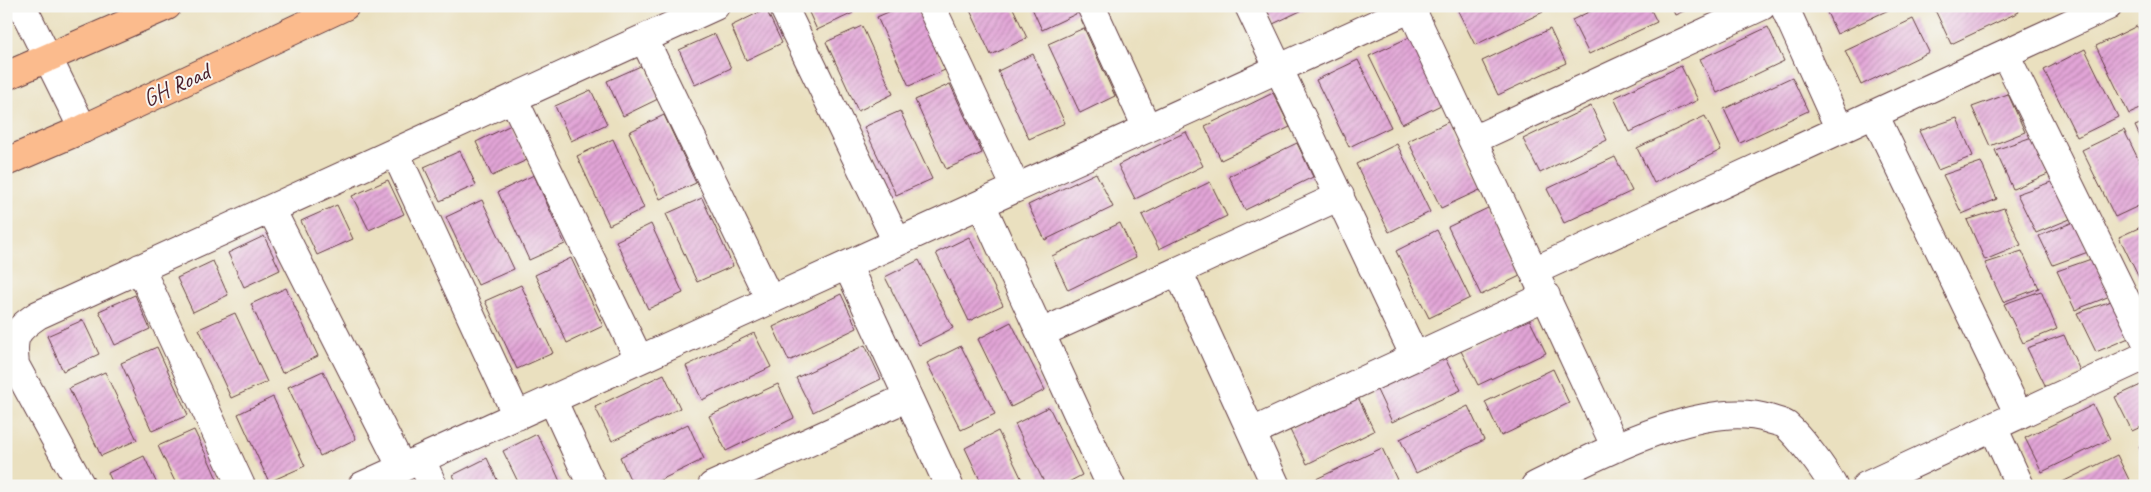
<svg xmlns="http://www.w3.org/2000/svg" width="2151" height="492" viewBox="0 0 2151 492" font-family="Caveat,sans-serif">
  <defs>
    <pattern id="building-hatch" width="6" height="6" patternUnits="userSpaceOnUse" patternTransform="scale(1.25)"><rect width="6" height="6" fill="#e2a5d7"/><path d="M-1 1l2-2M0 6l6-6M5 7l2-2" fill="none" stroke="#b986af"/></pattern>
  </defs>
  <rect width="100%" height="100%" fill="#f6f6f2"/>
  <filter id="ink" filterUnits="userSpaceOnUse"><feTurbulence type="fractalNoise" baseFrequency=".02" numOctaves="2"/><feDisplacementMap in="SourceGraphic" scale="10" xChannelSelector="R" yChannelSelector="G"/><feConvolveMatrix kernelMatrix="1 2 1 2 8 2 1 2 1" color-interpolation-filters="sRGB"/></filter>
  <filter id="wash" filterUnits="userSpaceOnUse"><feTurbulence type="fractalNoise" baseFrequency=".0096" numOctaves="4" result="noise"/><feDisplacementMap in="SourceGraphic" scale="20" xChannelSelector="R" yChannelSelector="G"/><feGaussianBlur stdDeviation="1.12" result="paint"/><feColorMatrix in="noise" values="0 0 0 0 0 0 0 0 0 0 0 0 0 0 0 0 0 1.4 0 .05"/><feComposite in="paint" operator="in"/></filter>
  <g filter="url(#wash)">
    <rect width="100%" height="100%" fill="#eae0bf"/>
    <g id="blocks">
      <path fill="url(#building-hatch)" d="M806 6H849L853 13 817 30Z
        M902 6H916L945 70 909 86 877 17Z
        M968 6H1012L1027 38 991 55Z
        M1031 6H1075L1078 13 1042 30Z
        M1265 6H1311L1273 24Z
        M1467 6H1540L1543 12 1475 45 1458 11Z
        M1601 6H1649L1657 22 1589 54 1572 20Z
        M1671 6H1695L1675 15Z
        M1824 6H1897L1837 34Z
        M1943 6H2017L2019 12 1951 44 1935 10Z
        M766 9 782 43 746 60 731 26Z
        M1913 19 1929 52 1861 85 1845 51Z
        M862 26 893 94 858 111 826 42Z
        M2137 26 2145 41V107L2129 114 2096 46Z
        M1768 27 1784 61 1717 93 1700 59Z
        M1084 28 1115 96 1080 113 1048 44Z
        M1550 29 1566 63 1498 95 1482 61Z
        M715 34 731 68 695 85 679 50Z
        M1410 37 1443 104 1402 124 1369 56Z
        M2085 49 2118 117 2077 137 2044 70Z
        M1033 54 1065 123 1029 139 998 71Z
        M1358 60 1391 127 1349 147 1316 80Z
        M643 65 658 99 623 116 607 81Z
        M1681 66 1698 100 1630 132 1614 98Z
        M1792 77 1808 111 1740 143 1724 109Z
        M950 84 982 153 946 169 915 100Z
        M591 90 607 124 571 141 555 106Z
        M1273 93 1290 127 1221 160 1205 126Z
        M2008 94 2025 132 1990 146 1972 107Z
        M1591 106 1607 140 1540 173 1523 139Z
        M900 111 932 179 896 195 864 127Z
        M664 115 696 183 660 199 629 132Z
        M1705 116 1721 150 1654 183 1637 148Z
        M1957 118 1973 156 1938 170 1919 131Z
        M1450 121 1482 189 1441 208 1408 141Z
        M2145 122V147L2135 126Z
        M511 125 527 160 492 176 476 142Z
        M2124 130 2145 173V203L2115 217 2082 150Z
        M1186 132 1203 166 1135 199 1118 165Z
        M2032 137 2048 174 2013 189 1995 150Z
        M613 139 644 208 609 225 577 156Z
        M1297 143 1313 177 1245 210 1229 176Z
        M1397 144 1430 212 1389 232 1356 164Z
        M460 151 476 185 440 201 424 167Z
        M1615 157 1632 191 1564 223 1547 189Z
        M1981 162 1997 199 1962 214 1943 175Z
        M1096 173 1113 207 1045 240 1028 205Z
        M534 175 565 244 529 260 498 192Z
        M388 180 404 214 369 230 352 196Z
        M2054 181 2070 219 2036 233 2017 194Z
        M1210 182 1227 216 1159 249 1142 215Z
        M702 198 733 266 697 282 666 214Z
        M482 200 514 269 478 285 446 217Z
        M337 205 353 239 317 255 301 221Z
        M1490 207 1522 275 1481 295 1448 227Z
        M2004 208 2021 245 1985 260 1967 220Z
        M2076 221 2088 252 2053 265 2039 236Z
        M1120 223 1136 257 1068 290 1052 256Z
        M651 224 683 293 648 309 616 241Z
        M2145 225V290L2119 237Z
        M1437 230 1470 298 1429 318 1396 251Z
        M264 236 280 270 244 287 228 253Z
        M969 237 1003 305 969 321 936 253Z
        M2022 251 2039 288 2003 302 1985 263Z
        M571 258 603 326 567 343 535 275Z
        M2094 258 2110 296 2075 310 2057 271Z
        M919 260 953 328 919 345 885 277Z
        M213 261 228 295 193 312 177 278Z
        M521 285 553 353 517 369 485 301Z
        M286 288 318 356 282 373 251 304Z
        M2041 291 2057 329 2023 343 2004 304Z
        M841 294 857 328 789 361 773 327Z
        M135 295 150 329 115 345 99 311Z
        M2114 300 2131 337 2096 352 2077 313Z
        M235 313 267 382 231 398 199 329Z
        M1529 319 1546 353 1478 385 1461 351Z
        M83 320 99 354 63 371 47 336Z
        M1011 322 1045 390 1011 407 978 339Z
        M754 333 771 367 702 400 686 366Z
        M2064 335 2081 373 2046 387 2027 348Z
        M865 345 881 379 813 412 796 378Z
        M961 346 995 414 961 430 927 363Z
        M157 347 188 415 152 431 121 363Z
        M1444 356 1461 390 1392 422 1376 388Z
        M1553 369 1569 403 1501 436 1485 402Z
        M323 371 356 439 320 456 288 387Z
        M105 372 137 440 101 456 69 388Z
        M664 374 680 408 612 441 595 407Z
        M2145 383V425L2132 431 2115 397Z
        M778 384 794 418 726 451 709 416Z
        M273 397 305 466 269 482 238 414Z
        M1358 397 1374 431 1307 464 1290 430Z
        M2093 405 2110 439 2042 472 2025 438Z
        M1468 406 1484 440 1416 473 1400 439Z
        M1049 407 1082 475 1061 486H1046L1015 424Z
        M688 424 704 459 648 486H633L620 457Z
        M194 430 210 463 220 486H177L158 446Z
        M998 431 1015 465 1025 486H983L981 482 965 448Z
        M537 434 554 468 562 486H520L503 451Z
        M2145 445V459L2139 447Z
        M1382 448 1398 482 1390 486H1316L1314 480Z
        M2117 455 2132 486H2054L2083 472Z
        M144 456 158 486H114L108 473Z
        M487 458 500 486H458L453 475Z"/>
    </g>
  </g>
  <g filter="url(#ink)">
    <use href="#blocks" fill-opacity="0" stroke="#623c41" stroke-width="1"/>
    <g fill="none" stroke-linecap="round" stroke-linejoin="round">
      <defs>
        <path id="minor" d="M22 6 83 129
          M783 6 897 242
          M931 6 1016 188
          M1091 6 1147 128
          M1249 6 1415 357
          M1784 6 1840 130
          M1411 8 1616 448
          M644 39 770 300
          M2005 54 2145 339
          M513 98 639 359
          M1874 114 2019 415
          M1473 140 1762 6
          M395 152 517 416
          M271 209 402 468
          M140 268 241 486
          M1178 271 1340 196
          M1534 271 2108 6
          M1041 333 1178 271 1276 486
          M908 397 949 486
          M552 399 592 486
          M1993 427 2020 486
          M1252 432 1546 296
          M421 459 433 486
          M81 486 15 365C12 337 14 331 38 315L715 6
          M362 486 981 204
          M712 486 908 397 847 265
          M1111 486 981 204 1416 6
          M1535 486C1593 458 1705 397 1769 419 1774 421 1782 422 1786 425 1800 437 1825 470 1833 486
          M1866 486 2145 356"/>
        <path id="major" d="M6 76 167 6
          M6 162 83 129 345 6"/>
      </defs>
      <use href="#minor" stroke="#623c41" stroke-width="30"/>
      <use href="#major" stroke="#623c41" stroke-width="30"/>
      <use href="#minor" stroke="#fff" stroke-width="28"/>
      <use href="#major" stroke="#fbbb8d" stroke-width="28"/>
    </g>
  </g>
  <g text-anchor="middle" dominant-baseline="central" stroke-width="4" stroke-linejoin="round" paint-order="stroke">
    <g font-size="24" fill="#4a1f2b" stroke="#f6f6f2">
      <text transform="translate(176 85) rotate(-25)">GH Road</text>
    </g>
  </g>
  <rect width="2151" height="492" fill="none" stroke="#f6f6f2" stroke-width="25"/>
</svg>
